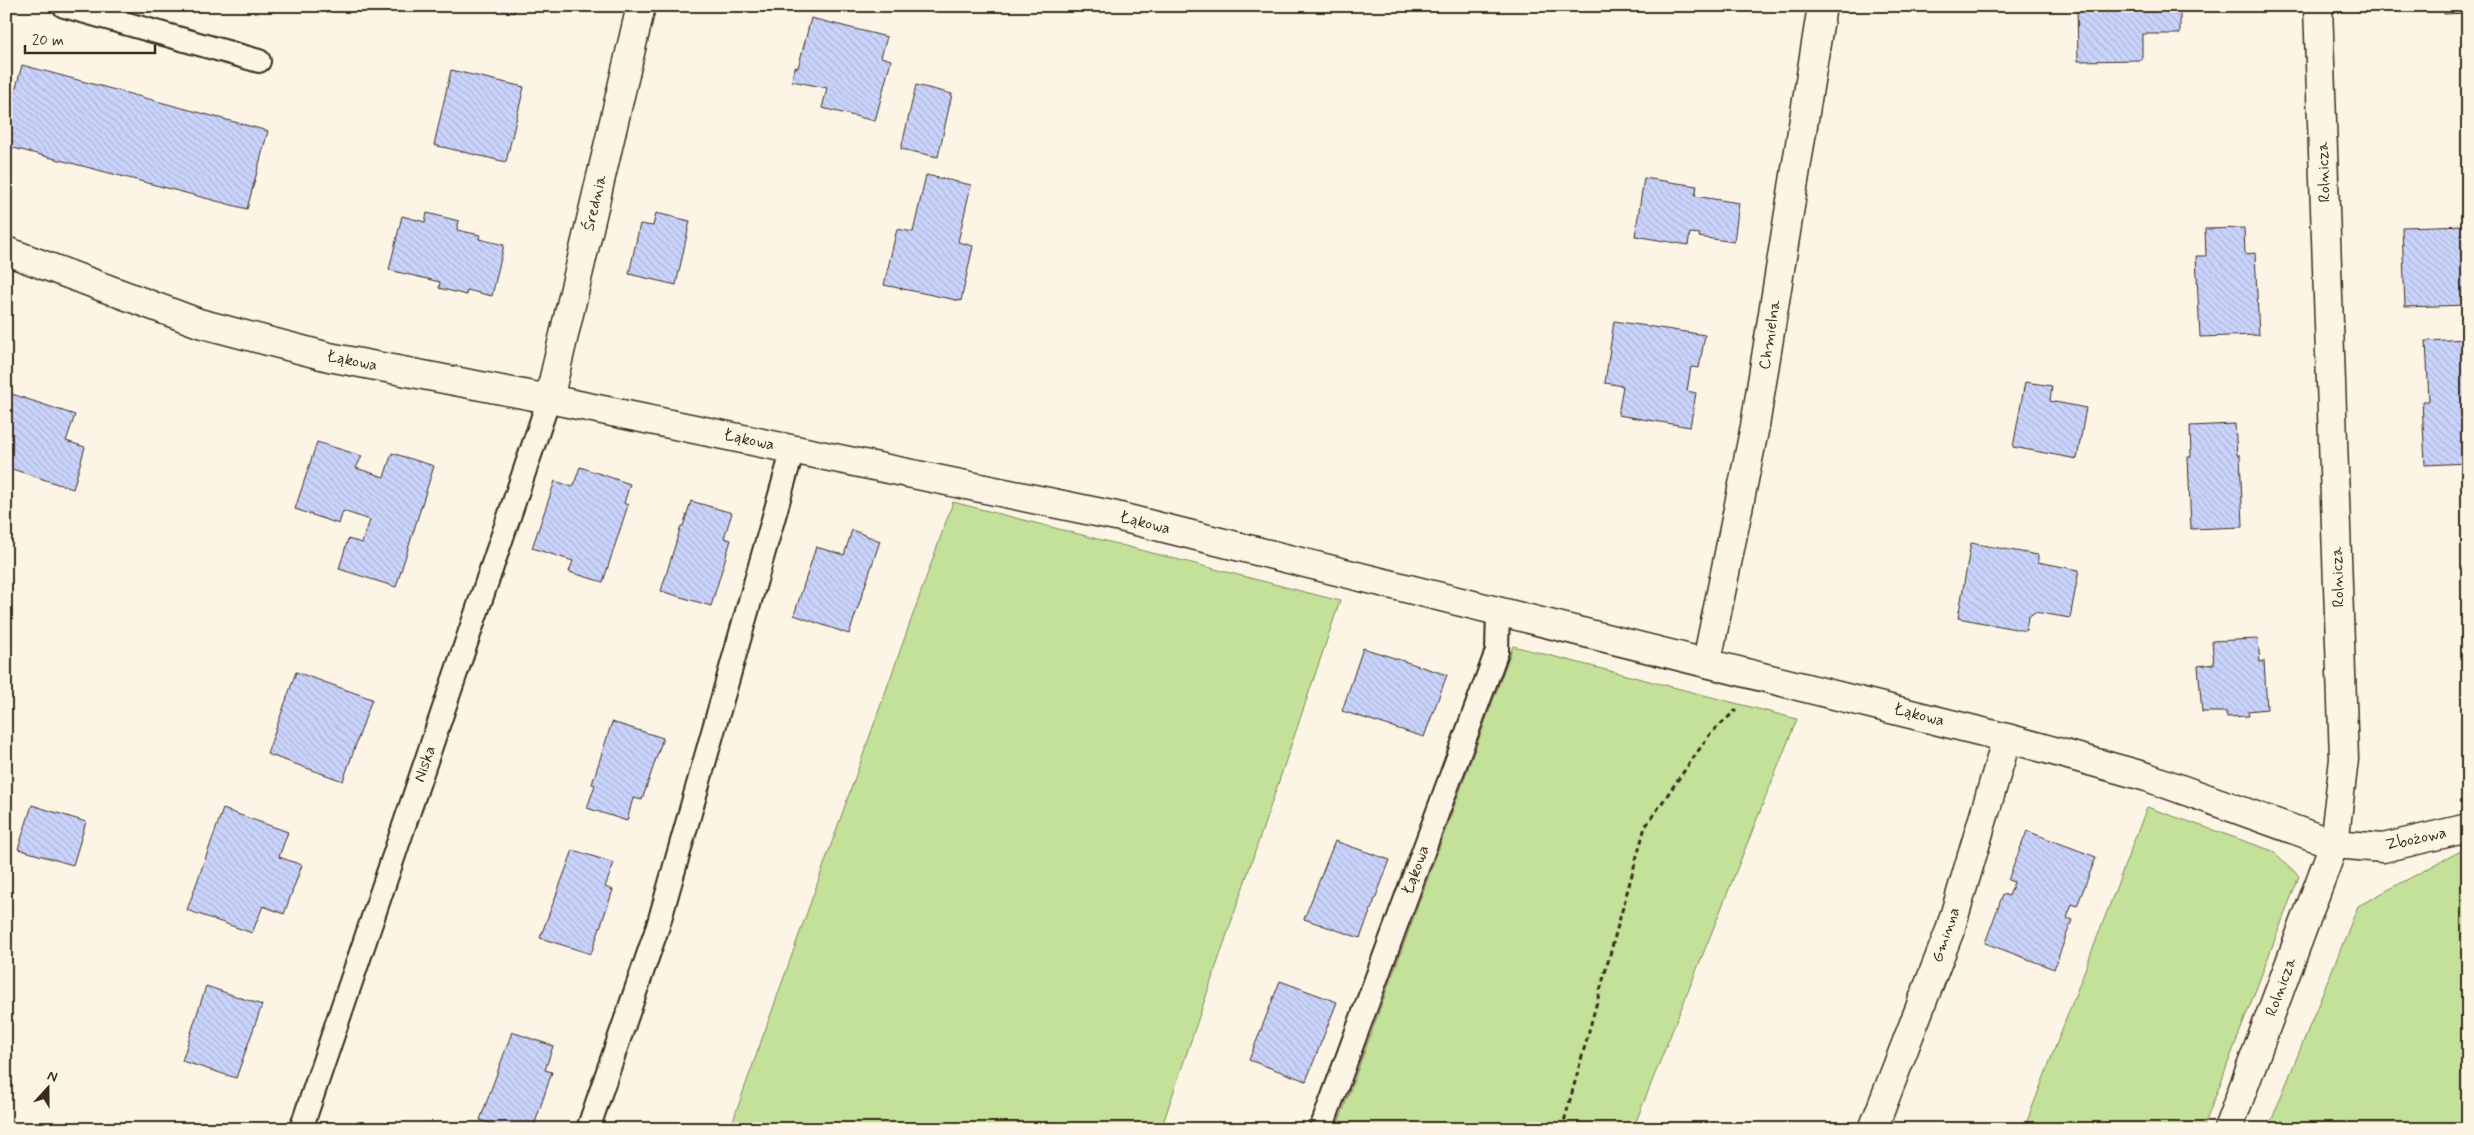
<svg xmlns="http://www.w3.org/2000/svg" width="2474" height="1135" viewBox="0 0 2474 1135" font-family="Mynerve,sans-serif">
  <defs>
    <pattern id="building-back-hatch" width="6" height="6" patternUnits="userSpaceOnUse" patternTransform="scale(1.25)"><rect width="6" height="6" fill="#cad4fc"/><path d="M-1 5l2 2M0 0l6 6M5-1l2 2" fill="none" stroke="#aeb6d8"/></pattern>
  </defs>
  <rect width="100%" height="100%" fill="#fcf5e5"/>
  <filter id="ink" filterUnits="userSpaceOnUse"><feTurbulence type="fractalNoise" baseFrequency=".02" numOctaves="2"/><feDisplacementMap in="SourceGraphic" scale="10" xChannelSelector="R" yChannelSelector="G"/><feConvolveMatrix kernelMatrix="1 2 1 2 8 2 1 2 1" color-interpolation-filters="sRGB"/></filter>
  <g filter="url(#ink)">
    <path fill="#c3e199" stroke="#7f865c" d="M953 502 1340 601 1161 1129H730Z
      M1513 646 1797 719 1633 1129H1336Z
      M2147 807 2273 851 2299 876 2203 1129H2024Z
      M2468 847V1129H2268L2358 906Z"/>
    <path fill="url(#building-back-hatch)" stroke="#3b2a1e" d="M486 6H516L514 13Z
      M2077 6H2180V34H2142V60L2078 61Z
      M2415 6H2468V13L2444 14 2443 6Z
      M811 18 887 37 881 57 891 60 875 121 822 108 827 88 792 81 795 67 798 68Z
      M22 65 268 131 247 209 6 146V126Z
      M451 70 524 87 506 162 434 145Z
      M916 85 952 94 938 157 901 149Z
      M926 175 971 185 958 242 973 246 961 301 884 285 897 229 913 232Z
      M1644 178 1697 186 1695 196 1739 203 1734 242 1699 237 1700 234 1690 233 1688 245 1635 236Z
      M427 213 459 221 457 230 480 235 479 239 504 245 492 296 467 290 466 295 439 288 440 282 389 270 402 216 425 222Z
      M656 213 690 221 676 285 629 274 640 224 653 226Z
      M2468 225V305L2405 307 2402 227Z
      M2244 228 2245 254 2255 253 2259 335 2200 337 2196 256H2206L2205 229Z
      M1614 321 1705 335 1699 368 1691 367 1687 391 1696 393 1690 427 1618 415 1623 386 1605 383Z
      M2468 339V463L2425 465 2422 401H2429L2426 341Z
      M2025 382 2052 386 2050 401 2086 408 2077 459 2013 447Z
      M6 392 75 415 66 441 85 447 73 489 6 467Z
      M2235 424 2237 455H2240L2243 527 2191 529 2188 457H2191L2190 426Z
      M317 442 362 456 356 468 384 477 392 453 434 466 396 587 339 569 348 539 362 543 370 520 343 511 339 524 295 509Z
      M580 467 630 484 624 503 628 505 603 582 569 572 573 561 532 548 555 481 573 487Z
      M691 501 732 513 724 538 731 540 711 606 661 591 681 526H683Z
      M852 530 880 541 849 634 794 615 816 547 844 555Z
      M1971 543 2038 555V562L2079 570 2070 618 2035 612 2028 617 2026 631 1958 618Z
      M2258 639 2260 662 2264 661 2267 709 2248 711 2249 716 2227 717 2226 712H2202L2198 666 2214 664 2212 641Z
      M1363 648 1447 675 1424 737 1342 711Z
      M296 672 372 699 343 781 267 754Z
      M612 722 663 738 642 800 633 798 627 821 587 808 595 785 592 784Z
      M32 805 86 822 73 865 18 849Z
      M223 809 288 832 279 857 302 865 284 914 263 906 252 933 187 910Z
      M2027 831 2096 857 2077 906 2072 904 2067 918 2072 920 2054 969 1985 943 2003 894 2009 896 2014 882 2008 880Z
      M1335 841 1390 860 1360 938 1304 919Z
      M573 850 614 863 605 887 613 890 591 954 540 938Z
      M1280 981 1337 1002 1306 1081 1249 1060Z
      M206 986 262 1005 236 1078 182 1061Z
      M512 1032 553 1046 545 1070 552 1072 533 1129H507L480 1120Z"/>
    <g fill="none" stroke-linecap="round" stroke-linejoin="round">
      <defs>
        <path id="service" d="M64 6 259 61
          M301 1129 549 399
          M588 1129 658 926 793 449
          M1321 1129 1497 651 1498 610"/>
        <path id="minor" d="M6 251 199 323 329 357 549 399 1116 516 2007 738 2147 777 2334 844 2383 848 2468 828
          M549 399 641 6
          M1707 661 1755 426 1822 6
          M1873 1129 1950 930 2007 738"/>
        <path id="tertiary" d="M2228 1129 2334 844 2344 759 2318 6"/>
      </defs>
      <use href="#service" stroke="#3b2a1e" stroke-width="26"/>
      <use href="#minor" stroke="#3b2a1e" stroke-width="31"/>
      <use href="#tertiary" stroke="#3b2a1e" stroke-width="31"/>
      <path stroke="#3b2a1e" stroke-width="3" stroke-dasharray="5 4" stroke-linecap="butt" d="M1562 1129 1645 827 1710 734 1736 710"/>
      <use href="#service" stroke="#fcf5e5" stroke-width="22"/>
      <use href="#minor" stroke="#fcf5e5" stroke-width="28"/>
      <use href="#tertiary" stroke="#fcf5e5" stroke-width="28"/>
    </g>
  </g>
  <g text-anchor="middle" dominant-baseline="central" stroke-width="4" stroke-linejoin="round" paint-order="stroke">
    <g font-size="16" fill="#3b2a1e" stroke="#fcf5e5">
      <text transform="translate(2324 172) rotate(-92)">Rolnicza</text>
      <text transform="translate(595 203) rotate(-77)">Średnia</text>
      <text transform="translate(1770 335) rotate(-81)">Chmielna</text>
      <text transform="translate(352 361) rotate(11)">Łąkowa</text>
      <text transform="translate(749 440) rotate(12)">Łąkowa</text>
      <text transform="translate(1145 523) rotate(14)">Łąkowa</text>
      <text transform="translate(2338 577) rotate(-92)">Rolnicza</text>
      <text transform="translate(1919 715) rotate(14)">Łąkowa</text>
      <text transform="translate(425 764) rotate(-71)">Niska</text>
      <text transform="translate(2416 839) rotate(-12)">Zbożowa</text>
      <text transform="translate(1416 870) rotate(-70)">Łąkowa</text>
      <text transform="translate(1946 935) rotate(-71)">Gminna</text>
      <text transform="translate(2281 987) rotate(-70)">Rolnicza</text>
    </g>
  </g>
  <rect width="2474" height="1135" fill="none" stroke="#fcf5e5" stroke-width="25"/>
  <rect x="12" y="12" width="2449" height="1110" fill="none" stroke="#3b2a1e" stroke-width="2" filter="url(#ink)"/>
  <g transform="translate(48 1088) rotate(21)" stroke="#fcf5e5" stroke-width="4" paint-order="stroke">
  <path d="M0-4L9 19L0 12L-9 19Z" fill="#3b2a1e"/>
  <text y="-8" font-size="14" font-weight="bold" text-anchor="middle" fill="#3b2a1e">N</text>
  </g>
  <path d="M25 45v8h130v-8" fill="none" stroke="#3b2a1e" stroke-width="2.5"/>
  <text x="32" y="45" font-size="15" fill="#3b2a1e" stroke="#fcf5e5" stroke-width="4" paint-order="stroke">20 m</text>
</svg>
